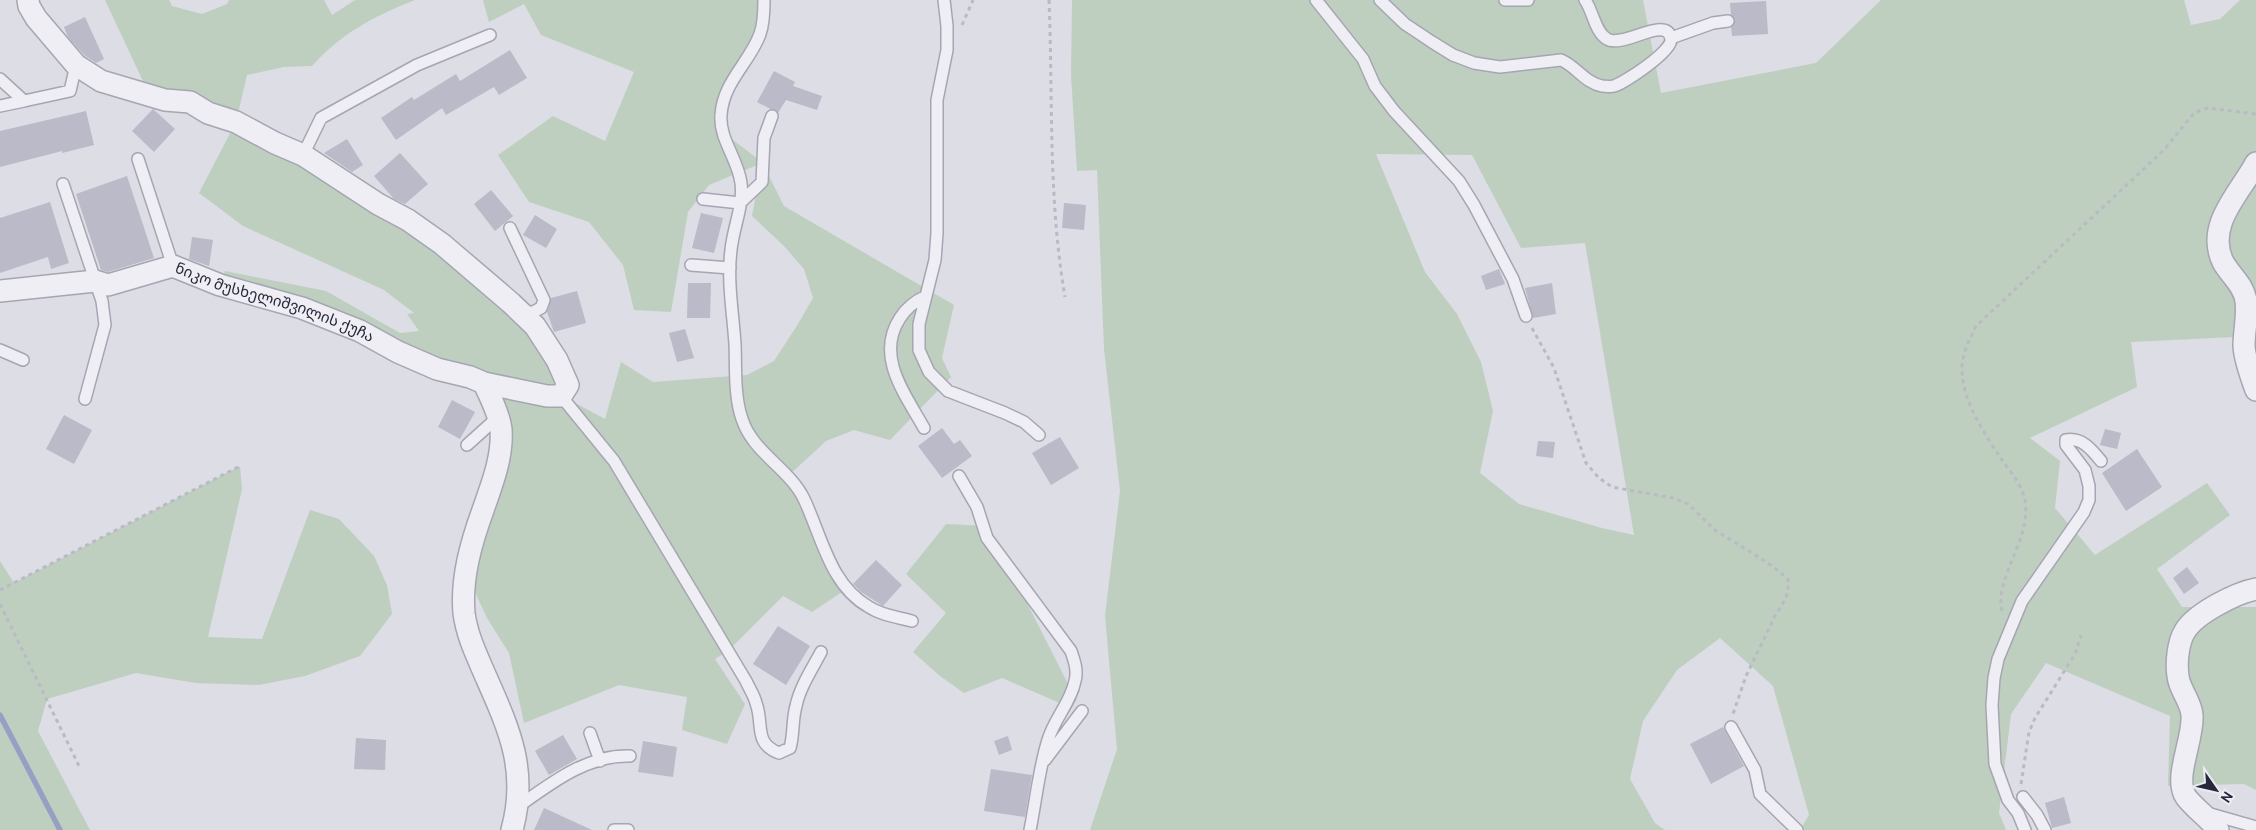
<svg xmlns="http://www.w3.org/2000/svg" width="2256" height="830" viewBox="0 0 2256 830" font-family="Cabin,'Noto Sans Georgian',sans-serif">
  <rect width="100%" height="100%" fill="#dcdde5"/>
  <path fill="#becfbf" fill-rule="evenodd" d="M105 0H169L172 6 202 14 227 4 229 0H324L332 15 355 0H415C374 16 342 33 312 66L284 67 247 75 236 122 378 204 535 326 562 396 605 419 621 362 653 382 747 375 774 361 798 324 813 298 804 269 784 246 752 216 762 163 709 185 688 212 671 312 634 310 623 265 589 222 529 202 498 155 553 116 605 141 634 72 541 35 524 4 489 22 483 0H761L756 34 735 72 726 111 729 137 762 162 784 206 954 305 942 358 951 377 890 440 854 430 826 441 788 476 848 588 812 612 783 596 728 651 715 659 745 704 727 744 682 730 687 697 619 685 524 723 509 653 487 618 469 579 502 465 484 383 220 285 225 271 326 291 400 333 419 331 407 314 414 313 384 290 243 226 199 193 236 122 150 96Z
    M1072 0H1643L1661 93 1816 63 1881 0H2184L2191 25 2220 19 2240 0H2256V336L2131 342 2137 387 2030 438 2060 461 2055 508 2095 555 2207 483 2230 515 2157 569 2182 607H2256V790L2244 784 2168 786 2170 716 2046 663 2011 714 1999 813 2006 830H1800L1809 815 1773 686 1720 638 1677 670 1643 721 1630 779 1655 823 1665 830H1090L1117 749 1105 616 1120 491 1104 349 1097 170 1077 171 1071 75ZM1376 154 1472 155 1521 248 1585 243 1634 535 1602 528 1519 504 1480 473 1493 411 1481 362 1457 314 1425 272Z
    M240 466 242 489 208 637 262 639 310 510 339 519 374 556 387 585 392 614 360 656 305 676 259 685 196 683 136 673 47 699 38 731 90 830H0V561L14 583Z
    M946 524 988 526 1068 684 1071 708 1002 678 964 693 940 676 913 652 946 613 906 574Z"/>
  <g fill="none" stroke-linecap="round" stroke-linejoin="round">
    <path stroke="#989fc4" stroke-width="5.5" d="M0 715 60 830"/>
  </g>
  <path fill="#babac8" d="M1766 1 1768 34 1732 36 1731 27 1735 20 1731 14 1730 3Z
    M85 17 104 59 96 63 84 55 68 37 64 27Z
    M510 50 527 78 499 95 494 87 446 115 442 108 396 140 381 118 412 97 414 100 456 74 460 81Z
    M774 71 795 82 793 86 822 96 817 110 786 100 778 113 757 102Z
    M153 109 175 129 154 152 132 131Z
    M86 111 94 145 62 153V151L0 167V131Z
    M347 139 363 165 352 172 324 153Z
    M400 153 428 184 405 204 394 199 374 176Z
    M127 176 154 258 108 272 101 270 76 194Z
    M491 190 513 216 495 231 474 204Z
    M50 202 69 263 51 269 48 257 0 273V218Z
    M1064 203 1086 205 1084 230 1062 228Z
    M701 213 723 218 714 253 692 248Z
    M535 215 557 229 546 248 523 235Z
    M192 237 213 240 209 266 189 259Z
    M1499 269 1505 284 1486 290 1481 276Z
    M688 283H711L710 318H687Z
    M1552 283 1556 314 1533 318 1525 288Z
    M577 291 586 323 554 332 547 312 551 298Z
    M685 329 694 358 677 362 669 333Z
    M452 400 475 412 460 439 438 427Z
    M64 415 92 430 74 464 46 449Z
    M942 428 954 444 960 440 972 456 942 478 918 446Z
    M2105 429 2121 433 2117 449 2100 445Z
    M1060 437 1079 468 1051 485 1032 453Z
    M1538 441 1555 442 1553 458 1536 456Z
    M2137 449 2162 487 2126 511 2102 473Z
    M876 560 902 585 883 606 861 592 853 584Z
    M2187 567 2199 583 2184 594 2173 578Z
    M778 626 810 646 786 685 753 664Z
    M1723 727 1744 766 1711 784 1690 744Z
    M563 735 577 759 549 775 535 751Z
    M1008 736 1012 750 999 755 994 741Z
    M356 738 386 740 385 770 354 769Z
    M643 741 677 747 673 777 638 772Z
    M991 769 1032 775 1025 817 984 811Z
    M2064 797 2071 823 2052 828 2045 803Z
    M544 808 592 830H534Z"/>
  <g fill="none" stroke-linecap="round" stroke-linejoin="round">
    <defs>
      <path id="service" d="M764 0C764 11 764 23 760 34 750 62 723 82 721 115 719 139 738 159 741 183 744 205 733 228 731 250 727 281 733 313 735 344 736 368 734 396 742 419 753 453 789 468 804 499 822 537 830 585 869 607 881 615 897 617 912 621
        M944 0 947 26V50L937 100V233L935 260 919 324V350L929 372 948 391 1005 413 1024 422 1039 435
        M1316 0 1363 59 1375 86 1394 111 1459 181 1474 205 1513 279 1526 316
        M1380 0 1405 24 1432 42 1453 55 1474 63 1500 67 1561 60C1576 66 1585 83 1602 86 1605 86 1611 87 1614 86 1624 83 1673 51 1671 39 1667 14 1623 49 1607 39 1595 32 1593 11 1585 0
        M1505 0H1528
        M1671 38 1713 23 1728 21
        M0 79 24 101 0 106
        M24 101 70 91 76 65
        M303 155 321 118 417 65 490 35
        M138 159 173 266
        M63 184 102 301 105 325 85 399
        M703 199 740 203 762 182 764 138 772 116
        M510 228 544 300 541 308 531 313 522 309
        M691 265 730 268
        M0 350 23 360
        M561 396 614 461 746 681C749 688 754 695 756 703 764 724 753 743 779 753L790 748C794 734 792 720 796 706 800 687 812 669 821 652
        M924 428C905 394 875 356 900 318 907 307 915 301 926 296
        M467 445 498 417
        M959 476 977 507 987 538 1071 651C1074 660 1078 670 1075 681 1071 702 1054 719 1048 740 1039 768 1036 800 1030 830
        M1731 727 1755 770 1760 794 1797 830
        M590 733 600 761
        M1045 760 1082 711
        M2023 797 2037 815 2045 830
        M519 806C551 783 589 754 630 756
        M2207 813 2256 827
        M614 830H628
        M2025 830 2018 813 2008 800 1995 764 1992 705 1994 678 1998 659 2022 601 2084 512 2089 500V486L2085 470 2066 445V440C2082 437 2092 450 2101 461"/>
      <g id="minor">
        <path d="M2256 163C2240 193 2205 225 2223 262 2230 275 2244 285 2246 301 2248 316 2244 331 2244 346 2245 361 2251 376 2256 390"/>
        <path id="s1" d="M0 291 95 281 108 285 173 266 220 285 302 308 360 331 398 352 437 369 470 377 484 383 547 396H561L568 385 557 360 535 326 511 303 442 244 408 220 378 204 303 155 275 143 236 122 208 113 190 102 165 100 101 81 76 65 36 18 29 6 28 0"/>
        <path d="M484 383C490 397 499 413 501 429 503 457 492 484 483 510 471 543 461 578 464 613 467 636 477 656 486 677 510 731 528 771 512 830"/>
        <path d="M2218 830C2209 818 2195 809 2186 797 2173 778 2194 739 2192 715 2191 701 2179 689 2178 676 2176 663 2178 642 2185 631 2196 613 2236 593 2256 589"/>
      </g>
    </defs>
    <use href="#service" stroke="#a6a6b2" stroke-width="14"/>
    <use href="#minor" stroke="#a6a6b2" stroke-width="24"/>
    <path stroke="#babac4" stroke-width="3" stroke-dasharray="4 4" stroke-linecap="butt" d="M1049 0C1053 100 1048 198 1065 297
      M962 25 973 0
      M1532 328 1554 368 1586 463 1599 478 1612 487 1673 498 1688 504 1715 530 1768 563 1786 577 1789 582 1786 598 1775 616 1746 676 1733 714
      M0 590 240 466
      M0 604 80 768
      M2002 611C1994 576 2035 535 2024 496 2020 483 2010 471 2002 460 1984 433 1961 400 1962 366 1963 351 1970 339 1976 326L2164 150 2194 113 2207 108 2256 114
      M2021 784 2029 732 2035 718 2075 654 2081 635"/>
    <use href="#service" stroke="#eeeef4" stroke-width="11"/>
    <use href="#minor" stroke="#eeeef4" stroke-width="21"/>
  </g>
  <g text-anchor="middle" dominant-baseline="central" stroke-width="4" stroke-linejoin="round" paint-order="stroke">
    <g font-size="15" fill="#27273b" stroke="#ebecf3">
      <text stroke="none"><textPath href="#s1" startOffset="285">ნიკო მუსხელიშვილის ქუჩა</textPath></text>
    </g>
  </g>
  <g transform="translate(2216 790) rotate(124)" stroke="#ebecf3" stroke-width="4" paint-order="stroke">
  <path d="M0-4L9 19L0 12L-9 19Z" fill="#27273b"/>
  <text y="-8" font-size="14" font-weight="bold" text-anchor="middle" fill="#27273b">N</text>
  </g>
</svg>
